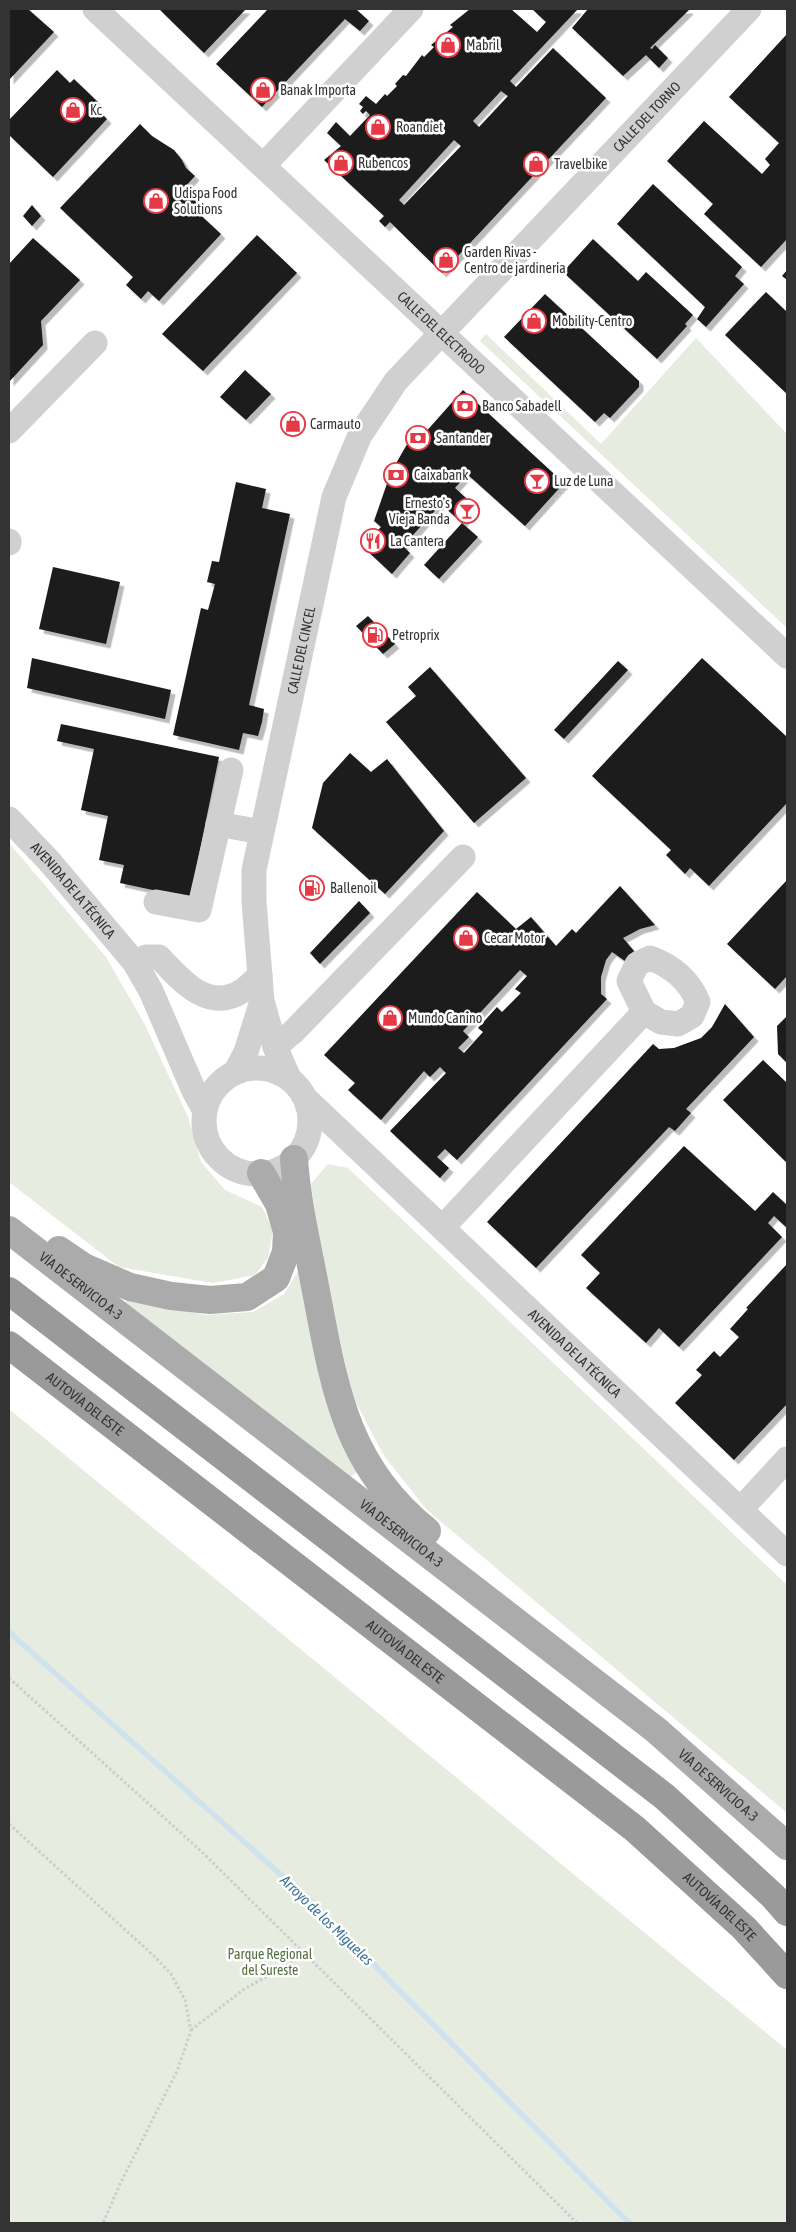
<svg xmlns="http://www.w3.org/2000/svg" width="796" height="2232" viewBox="0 0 796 2232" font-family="'Asap Condensed',sans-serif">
  <defs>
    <filter id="shadow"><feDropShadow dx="4.5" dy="4.5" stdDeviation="0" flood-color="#0004"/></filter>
  </defs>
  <rect width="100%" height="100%" fill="#fff"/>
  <path fill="#e6ecdf" d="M486 334 601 444 696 338 787 434V628L480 341Z
    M9 843 106 957 144 1023 188 1117 201 1162 225 1190 262 1207 273 1230 268 1258 255 1275 213 1283 119 1267 9 1182Z
    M328 1164 348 1168 787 1585V1813L427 1510 384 1456 352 1395 322 1258 311 1184Z
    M298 1271 329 1407 358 1471 350 1478 123 1305 128 1298 205 1315 253 1312 284 1294Z
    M9 1409 787 2050V2223H9Z"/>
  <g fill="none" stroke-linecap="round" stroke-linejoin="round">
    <path stroke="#cfe2ee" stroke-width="5.5" d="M9 1632 317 1907 629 2223"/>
  </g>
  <path fill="#1a1a1a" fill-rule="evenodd" filter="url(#shadow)" d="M9 9H28L54 32 9 80Z
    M159 9H246L204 53Z
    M268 9H356L369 21 360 31 345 19 262 107 216 64Z
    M470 9H511L537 32 546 22 532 9H578L510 81 516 87 553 48 606 98 442 273 390 222 385 227 379 221 384 216 324 160 341 146 327 133 336 122 350 136 370 115 366 111 363 114 360 111 363 107 359 104 366 96 376 104 385 94 387 96 397 86 395 84 403 75 406 76 422 55 424 57 434 47 431 45 453 27 450 25ZM501 91 508 96 479 127 473 121ZM454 140 461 146 404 205 399 200Z
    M588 9H688L689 10 650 48 652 49 655 45 668 58 659 68 646 55 623 76 572 28Z
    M787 34V239L761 267 704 214 713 204 667 161 704 121 762 174 770 165 765 159 779 143 729 97Z
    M57 70 70 83 74 79 98 102 94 106 107 119 53 177 9 135V120Z
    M140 124 152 136 174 150 182 160 186 168 195 176 183 189 198 202 193 208 221 234 159 301 148 291 141 299 126 285 133 277 60 208Z
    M653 184 742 267 735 276 744 284 706 327 697 319 705 307 617 224Z
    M32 205 41 216 32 226 23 216Z
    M257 235 297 273 203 371 162 334Z
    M33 238 80 280 41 321 43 345 9 382V264Z
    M593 239 638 281 646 272 693 315 685 324 687 326 657 359 563 272Z
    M787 270V280L782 276Z
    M766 292 787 312V394L725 335Z
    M545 294 639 381V387L610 418 604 413 595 422 504 337Z
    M245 370 271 394 246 420 220 397Z
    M463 390 564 483 525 526 467 474 455 488 476 507 462 523 441 504 403 546 410 553 392 574 362 546 381 527 374 521 391 472 417 427 424 434Z
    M236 482 266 489 262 508 290 514 249 705 264 709 262 722 258 736 243 733 239 750 173 735 201 608 208 610 215 584 207 582 212 561 219 562Z
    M462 523 478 537 439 579 424 565Z
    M53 567 120 582 106 644 39 629Z
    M368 616 395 644 383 654 356 626Z
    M32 658 171 690 165 719 27 688Z
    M702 658 787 737V803L709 886 690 868 685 874 666 855 671 850 592 776Z
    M618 661 628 670 564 739 554 730Z
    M430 667 526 778 474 823 386 722 416 696 408 687Z
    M61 724 219 757 190 898 120 883 124 865 99 860 108 816 81 810 94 749 57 741Z
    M350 753 371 772 387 759 444 831 385 894 312 828 323 783Z
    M787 880V976L775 989 727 944Z
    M620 886 655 925 640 929 623 938 634 951 625 961 612 952 606 960 601 977V994L607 999 457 1160 445 1149 437 1157 449 1168 440 1178 390 1131 446 1073 440 1067 430 1077 424 1071 381 1120 348 1090 355 1083 324 1055 477 892 516 929 531 917 556 946 572 929 576 933ZM520 970 527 976 515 989 521 993 502 1012 497 1007 478 1028 483 1032 464 1053 458 1048 469 1037 463 1031Z
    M359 901 370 913 320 964 310 953Z
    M725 1004 754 1037 686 1109 691 1113 675 1131 669 1127 536 1268 487 1222 653 1044 659 1049 674 1048 701 1038 712 1027Z
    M787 1016V1063L778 1054 777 1026Z
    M763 1060 787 1083V1163L723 1100Z
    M684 1146 755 1211 773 1192 787 1205V1228L774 1216 768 1223 782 1237 679 1347 659 1328 646 1343 586 1288 600 1273 581 1255Z
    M787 1264V1404L734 1460 675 1403 702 1375 696 1370 714 1351 720 1357 739 1337 730 1329 748 1309 746 1308Z"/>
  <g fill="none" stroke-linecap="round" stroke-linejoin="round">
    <path stroke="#cdcdcd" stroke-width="3" stroke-dasharray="2.5 2.5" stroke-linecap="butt" d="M555 500 568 487
      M9 1678 201 1851 577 2223
      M9 1824 154 1956 171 1974 185 2000 191 2031 177 2071 120 2184 103 2223
      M191 2030 243 1990 306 1954"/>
    <g stroke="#d0d0d0" stroke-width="25">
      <path id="s1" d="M95 9 787 656"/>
      <path d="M263 166 411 9"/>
      <path d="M9 431 95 343"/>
      <path d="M9 541V543"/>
      <path id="s2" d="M9 819 50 862 135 963 151 991 194 1091 205 1111"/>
      <path d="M218 824 261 832"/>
      <path d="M156 902 199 910 231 770"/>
      <path d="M650 958C672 966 689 980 698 1002L692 1016 678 1024 661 1022 644 1012 629 981 637 964Z"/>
      <path d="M135 963 146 957H159C181 980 208 1013 242 991 249 987 254 980 260 975"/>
      <path d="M275 1047 293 1032 463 857"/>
      <circle cx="257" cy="1121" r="53"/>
      <path d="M235 1073 246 1052 262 1001"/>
      <path id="s3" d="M289 1078 275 1047 262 1001 254 902V870L334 497 360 435 396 381 749 9"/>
      <path id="s4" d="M306 1099 787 1554"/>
      <path d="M443 1227 644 1012"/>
      <path d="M741 1509 787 1459"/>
    </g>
    <g stroke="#ababab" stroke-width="28">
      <path d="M294 1159C297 1202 307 1244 315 1286 334 1384 344 1465 427 1531"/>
      <path id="s5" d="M9 1230 656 1730 787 1846"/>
      <path d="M59 1250 84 1267 130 1287 171 1296 210 1300 247 1297 276 1278 286 1252 287 1232 279 1204 261 1173"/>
    </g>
    <g stroke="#9a9a9a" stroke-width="28">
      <path d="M9 1291 665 1797 773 1896 787 1912"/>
      <path id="s6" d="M9 1345 635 1829 744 1928 787 1975"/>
    </g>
  </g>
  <defs>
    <symbol id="shop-ring" viewBox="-11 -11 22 22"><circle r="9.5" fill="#fff" stroke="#e63946" stroke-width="1.5"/><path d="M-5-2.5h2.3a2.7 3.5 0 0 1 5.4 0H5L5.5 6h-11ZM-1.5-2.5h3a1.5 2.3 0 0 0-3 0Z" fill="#e63946"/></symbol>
    <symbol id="bank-ring" viewBox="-11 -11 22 22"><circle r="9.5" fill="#fff" stroke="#e63946" stroke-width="1.5"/><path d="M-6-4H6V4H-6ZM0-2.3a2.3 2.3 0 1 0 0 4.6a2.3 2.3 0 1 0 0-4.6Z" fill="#e63946"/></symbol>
    <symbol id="bar-ring" viewBox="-11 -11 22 22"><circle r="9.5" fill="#fff" stroke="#e63946" stroke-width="1.5"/><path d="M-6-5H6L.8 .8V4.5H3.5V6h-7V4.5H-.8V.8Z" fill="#e63946"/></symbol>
    <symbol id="restaurant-ring" viewBox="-11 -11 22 22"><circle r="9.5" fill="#fff" stroke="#e63946" stroke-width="1.5"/><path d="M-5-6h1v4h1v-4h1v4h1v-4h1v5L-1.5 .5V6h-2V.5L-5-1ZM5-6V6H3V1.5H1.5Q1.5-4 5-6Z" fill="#e63946"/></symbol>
    <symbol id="fuel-ring" viewBox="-11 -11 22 22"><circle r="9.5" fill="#fff" stroke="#e63946" stroke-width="1.5"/><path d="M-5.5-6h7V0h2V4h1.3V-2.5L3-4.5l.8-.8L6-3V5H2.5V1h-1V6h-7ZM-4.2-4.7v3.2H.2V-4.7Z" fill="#e63946"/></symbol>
  </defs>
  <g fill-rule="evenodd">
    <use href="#shop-ring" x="434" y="31" width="28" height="28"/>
    <use href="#shop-ring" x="249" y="76" width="28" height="28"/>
    <use href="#shop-ring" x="59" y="96" width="28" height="28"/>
    <use href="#shop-ring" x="364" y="113" width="28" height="28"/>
    <use href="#shop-ring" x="327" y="149" width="28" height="28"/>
    <use href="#shop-ring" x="522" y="150" width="28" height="28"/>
    <use href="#shop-ring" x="142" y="187" width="28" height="28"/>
    <use href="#shop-ring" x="432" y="246" width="28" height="28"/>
    <use href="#shop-ring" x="520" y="307" width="28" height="28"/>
    <use href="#bank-ring" x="451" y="392" width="28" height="28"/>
    <use href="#shop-ring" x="279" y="410" width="28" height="28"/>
    <use href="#bank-ring" x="404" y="424" width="28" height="28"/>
    <use href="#bank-ring" x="382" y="461" width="28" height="28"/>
    <use href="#bar-ring" x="523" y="467" width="28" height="28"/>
    <use href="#bar-ring" x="453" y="497" width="28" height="28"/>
    <use href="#restaurant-ring" x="359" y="527" width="28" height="28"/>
    <use href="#fuel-ring" x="361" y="621" width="28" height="28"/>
    <use href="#fuel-ring" x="298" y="874" width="28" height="28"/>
    <use href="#shop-ring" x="452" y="924" width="28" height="28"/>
    <use href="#shop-ring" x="376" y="1004" width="28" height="28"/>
  </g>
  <g text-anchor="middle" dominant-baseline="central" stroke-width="5" stroke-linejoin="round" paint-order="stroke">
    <g font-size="14" fill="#333" stroke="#fff" text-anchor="start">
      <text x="466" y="45">Mabril</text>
      <text x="280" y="90">Banak Importa</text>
      <text x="90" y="110">Kc</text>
      <text x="396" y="127">Roandiet</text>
      <text x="358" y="163">Rubencos</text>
      <text x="554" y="164">Travelbike</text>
      <text x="174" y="193">Udispa Food<tspan x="174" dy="16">Solutions</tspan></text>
      <text x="464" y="252">Garden Rivas -<tspan x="464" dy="16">Centro de jardinería</tspan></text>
      <text x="552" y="321">Mobility-Centro</text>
      <text x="482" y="406">Banco Sabadell</text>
      <text x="310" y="424">Carmauto</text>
      <text x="436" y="438">Santander</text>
      <text x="414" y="475">Caixabank</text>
      <text x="554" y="481">Luz de Luna</text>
      <text x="450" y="503" text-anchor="end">Ernesto's<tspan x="450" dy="16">Vieja Banda</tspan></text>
      <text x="390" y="541">La Cantera</text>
      <text x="392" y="635">Petroprix</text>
      <text x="330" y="888">Ballenoil</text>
      <text x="484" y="938">Cecar Motor</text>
      <text x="408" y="1018">Mundo Canino</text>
    </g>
    <g font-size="14" fill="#333" stroke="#fff">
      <text stroke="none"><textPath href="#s3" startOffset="1091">CALLE DEL TORNO</textPath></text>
      <text stroke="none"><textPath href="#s1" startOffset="474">CALLE DEL ELECTRODO</textPath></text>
      <text stroke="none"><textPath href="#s3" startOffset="438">CALLE DEL CINCEL</textPath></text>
      <text stroke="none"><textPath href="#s2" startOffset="96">AVENIDA DE LA TÉCNICA</textPath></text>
      <text stroke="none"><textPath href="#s5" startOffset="91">VÍA DE SERVICIO A-3</textPath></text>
      <text stroke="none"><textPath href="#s4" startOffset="370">AVENIDA DE LA TÉCNICA</textPath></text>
      <text stroke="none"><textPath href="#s6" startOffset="96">AUTOVÍA DEL ESTE</textPath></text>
      <text stroke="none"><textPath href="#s5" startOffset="496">VÍA DE SERVICIO A-3</textPath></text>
      <text stroke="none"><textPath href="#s6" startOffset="501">AUTOVÍA DEL ESTE</textPath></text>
      <text stroke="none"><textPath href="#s5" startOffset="901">VÍA DE SERVICIO A-3</textPath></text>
      <text stroke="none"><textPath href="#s6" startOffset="906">AUTOVÍA DEL ESTE</textPath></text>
    </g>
    <g font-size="14" fill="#56703f" stroke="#fff">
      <text x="270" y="1954">Parque Regional<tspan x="270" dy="16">del Sureste</tspan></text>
    </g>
    <g font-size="15" font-style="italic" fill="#3f7597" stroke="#fff">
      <text transform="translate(327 1920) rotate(44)">Arroyo de los Migueles</text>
    </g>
  </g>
  <rect width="796" height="2232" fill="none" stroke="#333333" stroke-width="20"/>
</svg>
